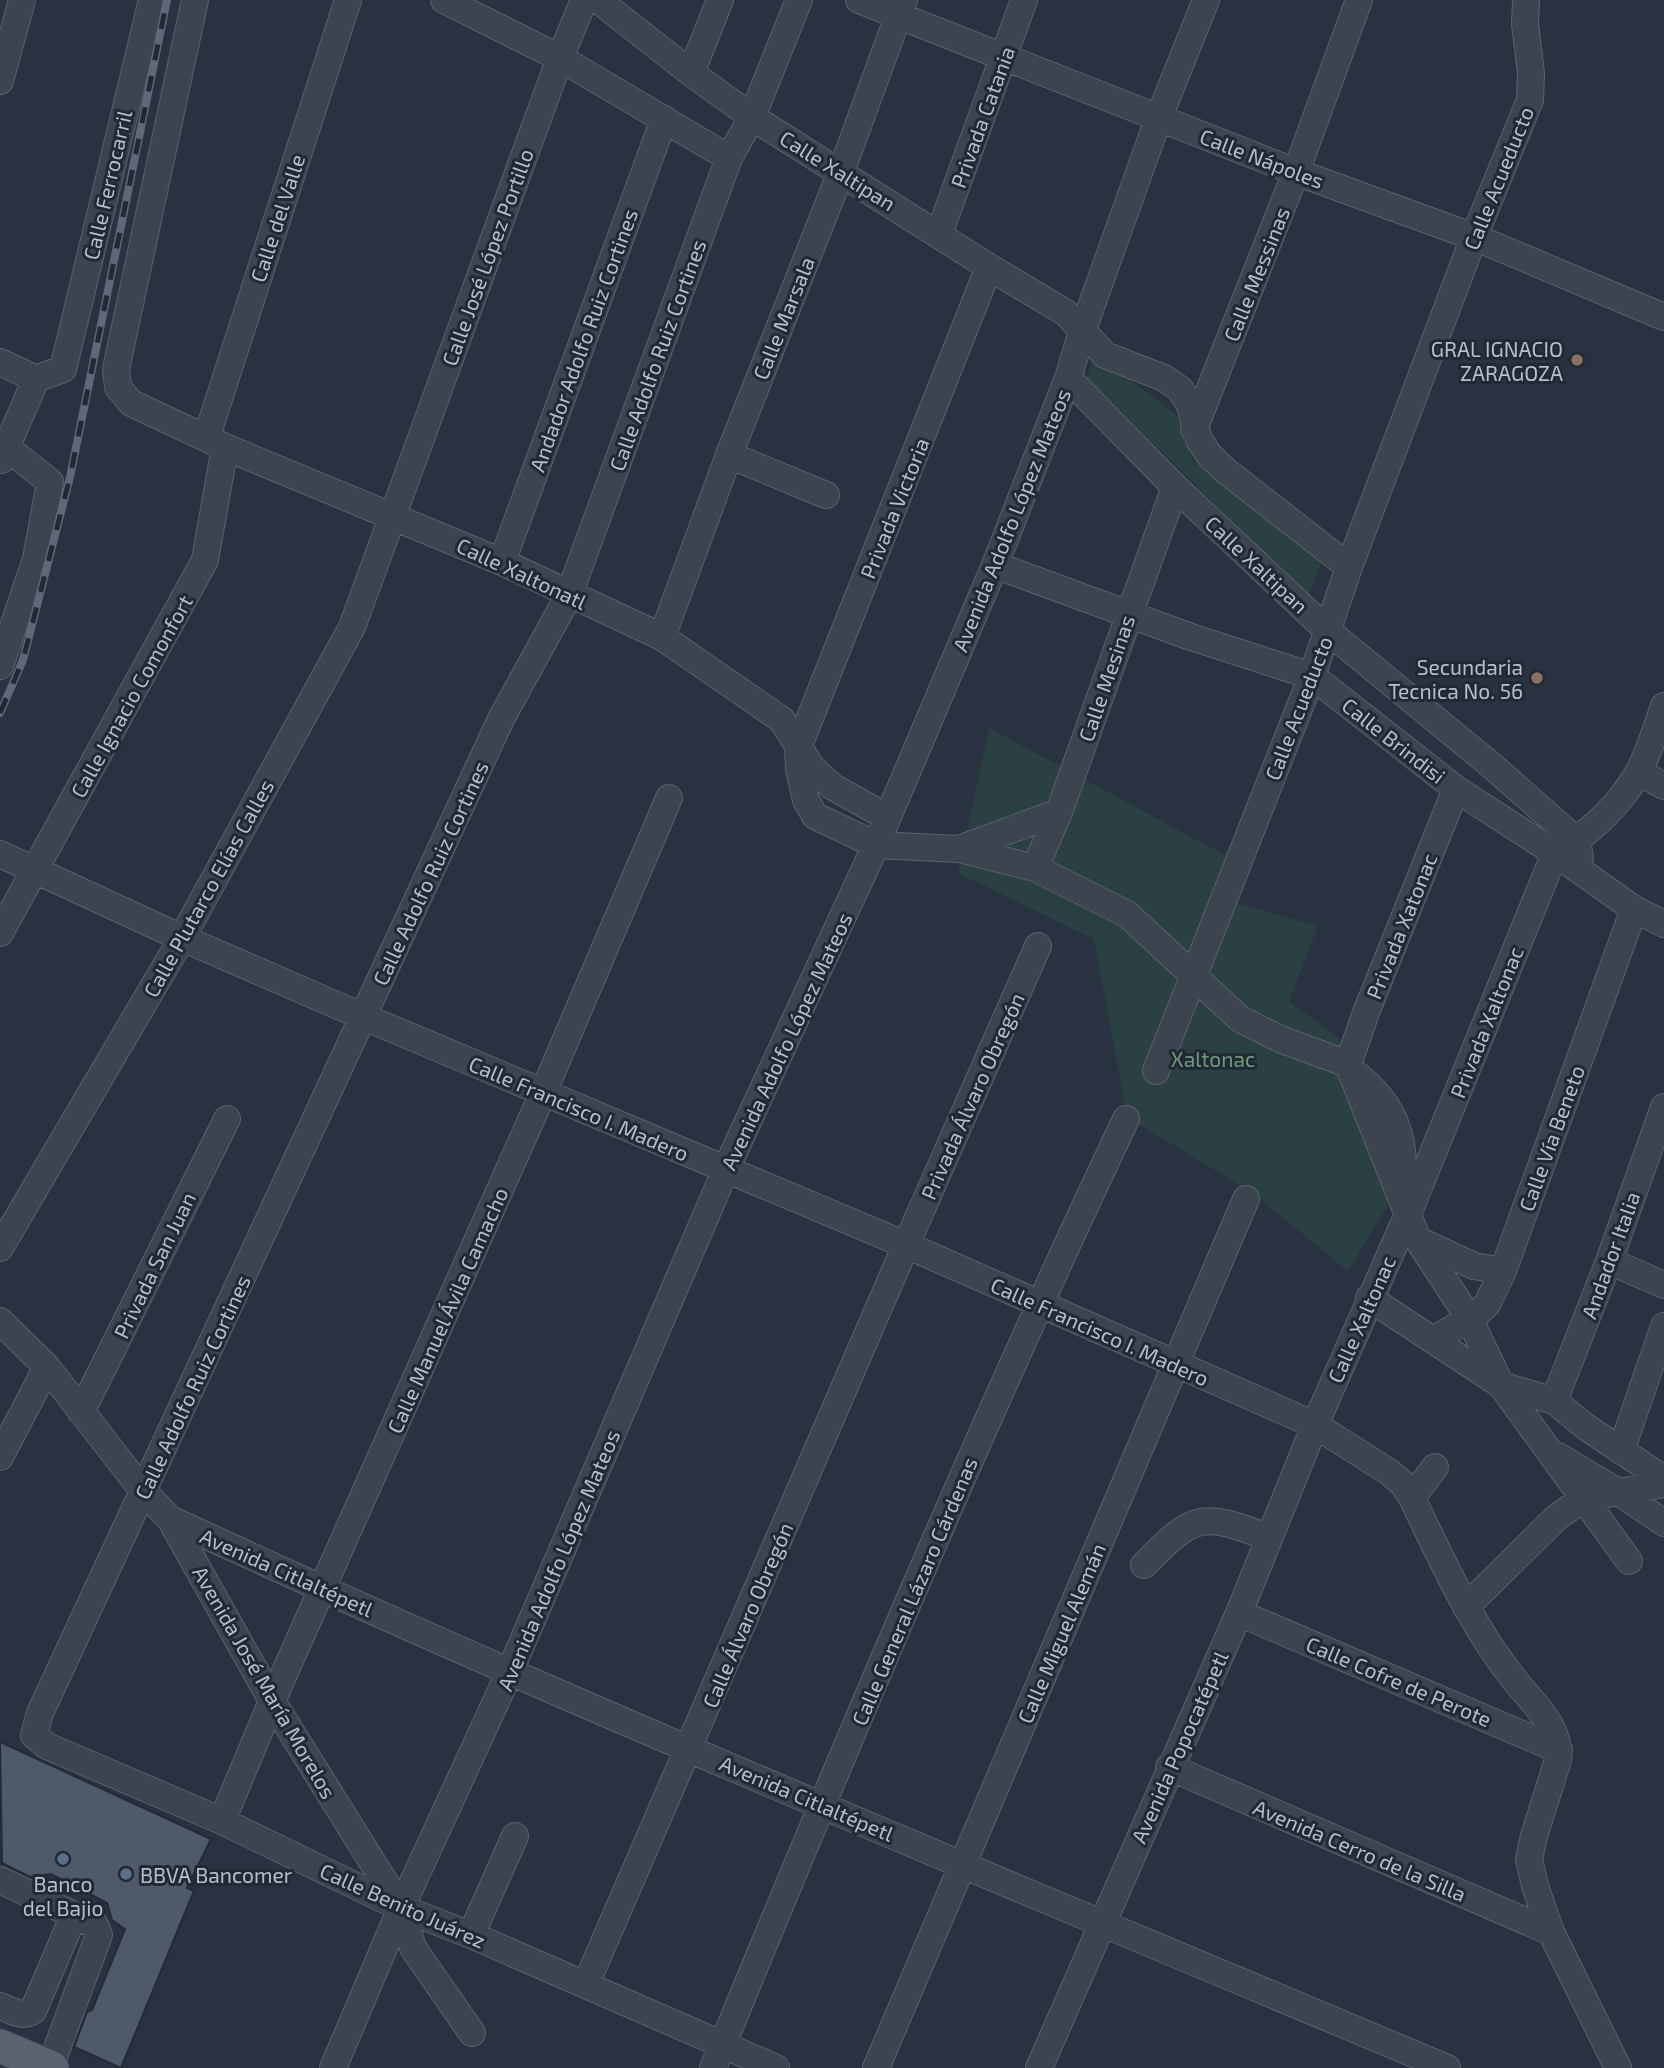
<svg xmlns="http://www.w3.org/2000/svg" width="1664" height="2068" viewBox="0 0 1664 2068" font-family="'Exo 2',sans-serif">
  <rect width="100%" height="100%" fill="#283240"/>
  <path fill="#2b4042" d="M1094 353 1178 416 1192 460 1324 557 1308 596 1087 378Z
    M989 728 1234 860 1239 904 1318 926 1289 1002 1336 1035 1389 1119 1388 1205 1348 1271 1251 1192 1127 1117 1094 939 958 873Z"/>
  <path fill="#4e5969" stroke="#232b37" stroke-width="2" d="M0 1742 211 1839 187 1888 194 1891 121 2068 74 2047 87 2012 92 2010 125 1929 112 1920 107 1903 51 1874 30 1877 2 1863Z"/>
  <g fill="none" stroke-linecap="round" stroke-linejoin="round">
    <defs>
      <path id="minor" d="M195 0 116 369 118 387 131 403 225 447 502 562 662 637 782 720 812 768 833 787 887 817
        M444 0 560 58 729 158
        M598 0 691 73 752 117 989 267 1066 313 1105 355 1164 378 1180 389 1190 405 1199 440 1210 456 1226 471 1349 567
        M859 0 1296 172 1474 237 1664 317
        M691 73 720 0
        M0 81 22 0
        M939 234 1024 0
        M989 267 798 748 799 769 806 800 815 816 876 845 959 849 1035 868 1127 914 1240 1019 1280 1039 1348 1064 1418 1240 1469 1318 1501 1385 1629 1561
        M0 362 36 379 63 369 152 0
        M1068 378 1175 487 1328 631 1491 765 1577 841 1580 857
        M1194 429 1296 172 1359 0
        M207 436 348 0
        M0 442 50 482 36 559 0 666
        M729 455 826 495
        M1 460 36 379
        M502 562 664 119
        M995 565 1188 636 1312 676 1456 789 1555 853 1634 909 1664 924
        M662 637 729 455 841 172 904 0
        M1639 772 1664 786
        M959 849 1059 812
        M0 854 182 938 364 1017 906 1245 1315 1425 1389 1472 1403 1484 1412 1498C1443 1562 1472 1628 1517 1683 1536 1706 1561 1728 1558 1760L1534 1836 1529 1859 1535 1886 1551 1932 1618 2068
        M1035 868 1059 812 1175 487
        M0 933 205 560 225 447
        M1348 1064 1367 1010 1456 789
        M1156 1071 1312 676 1349 567 1474 237 1530 100 1531 73 1525 24 1526 0
        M1357 1075C1394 1104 1407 1138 1402 1185
        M1418 1240 1474 1266 1503 1271
        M0 1248 182 938 352 627 560 58 584 0
        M1609 1261 1664 1285
        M1369 1298 1501 1385 1554 1401 1586 1427 1664 1479
        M0 1321 47 1367 143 1491 170 1519 272 1701 401 1908 413 1948 472 2033
        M1433 1340 1477 1314 1487 1304 1503 1271 1634 909
        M1554 1401 1609 1261 1664 1107
        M81 1412 227 1119
        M1621 1451 1664 1326
        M1558 1456 1620 1493 1664 1523
        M0 1457 47 1367
        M1412 1498 1435 1467
        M170 1519C591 1714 1020 1888 1447 2068
        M1144 1565C1194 1514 1201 1511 1269 1538
        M1466 1607 1556 1518 1584 1498 1664 1484
        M1239 1613 1559 1750
        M1169 1767 1551 1932
        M222 1821 272 1701 543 1093 669 798
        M0 1880 95 1925 99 1935 50 2067
        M471 1935 515 1836
        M586 1984 906 1245 1038 946
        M0 2006C11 2010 22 2018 33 2011L74 1915
        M333 2068 401 1908 510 1671 726 1169 876 845 995 565 1068 378 1082 332 1159 117 1206 0
        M713 2068C844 1749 978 1431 1126 1119
        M776 2068 471 1935 401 1908 222 1821 47 1746 34 1735 40 1713 501 719 569 595 729 158 752 117 799 0
        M876 2068 1246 1199
        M1039 2068 1239 1613 1315 1425 1408 1214 1555 853C1588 835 1619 806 1638 773 1649 753 1656 728 1664 706"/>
      <path id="major" d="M0 2046 52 2068"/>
    </defs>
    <use href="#minor" stroke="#5a626d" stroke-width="28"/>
    <use href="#major" stroke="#464d59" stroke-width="35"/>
    <use href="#minor" stroke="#3c4450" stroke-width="26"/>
    <use href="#major" stroke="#5a6370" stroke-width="33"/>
    <defs>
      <path id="rail" d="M0 713 23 660 70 477 167 0"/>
    </defs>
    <use href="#rail" stroke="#5e6877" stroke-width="8"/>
    <use href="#rail" stroke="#212935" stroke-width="5" stroke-dasharray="16" stroke-linecap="butt"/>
  </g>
  <g fill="#8d6e63" stroke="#212935" stroke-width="2.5">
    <circle cx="1577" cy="360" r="7"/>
    <circle cx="1537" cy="678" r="7"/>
  </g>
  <g fill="#5c6f8a" stroke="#212935" stroke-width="2.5">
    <circle cx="63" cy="1859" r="7"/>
    <circle cx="126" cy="1874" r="7"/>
  </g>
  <g text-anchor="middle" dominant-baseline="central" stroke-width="6" stroke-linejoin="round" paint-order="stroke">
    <g font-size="21" fill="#b9bfca" stroke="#212935">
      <text transform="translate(982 117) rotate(-70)">Privada Catania</text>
      <text transform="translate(1262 158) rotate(21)">Calle Nápoles</text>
      <text transform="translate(838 170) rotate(32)">Calle Xaltipan</text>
      <text transform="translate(1498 178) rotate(-68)">Calle Acueducto</text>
      <text transform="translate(107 185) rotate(-77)">Calle Ferrocarril</text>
      <text transform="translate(277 218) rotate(-72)">Calle del Valle</text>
      <text transform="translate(487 257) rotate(-70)">Calle José López Portillo</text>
      <text transform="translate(1256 274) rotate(-68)">Calle Messinas</text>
      <text transform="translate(783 318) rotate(-68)">Calle Marsala</text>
      <text transform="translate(583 340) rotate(-70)">Andador Adolfo Ruiz Cortines</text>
      <text transform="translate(657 355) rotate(-70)">Calle Adolfo Ruiz Cortines</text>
      <text transform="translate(894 508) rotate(-68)">Privada Victoria</text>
      <text transform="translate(1011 520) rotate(-68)">Avenida Adolfo López Mateos</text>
      <text transform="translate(1257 564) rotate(43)">Calle Xaltipan</text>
      <text transform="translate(522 573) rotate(25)">Calle Xaltonatl</text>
      <text transform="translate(1106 678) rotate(-71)">Calle Mesinas</text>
      <text transform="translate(131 696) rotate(-61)">Calle Ignacio Comonfort</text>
      <text transform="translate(1298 708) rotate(-69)">Calle Acueducto</text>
      <text transform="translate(1394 740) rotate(38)">Calle Brindisi</text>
      <text transform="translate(430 873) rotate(-65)">Calle Adolfo Ruiz Cortines</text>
      <text transform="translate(208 888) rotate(-61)">Calle Plutarco Elías Calles</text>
      <text transform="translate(1401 926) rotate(-68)">Privada Xatonac</text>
      <text transform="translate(1486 1022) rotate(-68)">Privada Xaltonac</text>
      <text transform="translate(786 1041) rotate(-65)">Avenida Adolfo López Mateos</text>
      <text transform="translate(972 1096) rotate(-66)">Privada Álvaro Obregón</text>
      <text transform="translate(579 1108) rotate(23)">Calle Francisco I. Madero</text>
      <text transform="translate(1551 1138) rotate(-70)">Calle Vía Beneto</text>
      <text transform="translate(1610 1255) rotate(-70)">Andador Italia</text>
      <text transform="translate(154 1265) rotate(-64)">Privada San Juan</text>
      <text transform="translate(447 1310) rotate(-66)">Calle Manuel Ávila Camacho</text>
      <text transform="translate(1361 1319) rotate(-66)">Calle Xaltonac</text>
      <text transform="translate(1100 1331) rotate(24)">Calle Francisco I. Madero</text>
      <text transform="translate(192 1387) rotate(-65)">Calle Adolfo Ruiz Cortines</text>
      <text transform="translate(558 1560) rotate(-67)">Avenida Adolfo López Mateos</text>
      <text transform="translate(287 1572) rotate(24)">Avenida Citlaltépetl</text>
      <text transform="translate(914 1591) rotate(-67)">Calle General Lázaro Cárdenas</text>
      <text transform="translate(747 1615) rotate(-67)">Calle Álvaro Obregón</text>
      <text transform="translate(1061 1633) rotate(-67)">Calle Miguel Alemán</text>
      <text transform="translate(1399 1681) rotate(23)">Calle Cofre de Perote</text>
      <text transform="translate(265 1682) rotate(60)">Avenida José María Morelos</text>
      <text transform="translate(1179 1747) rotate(-66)">Avenida Popocatépetl</text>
      <text transform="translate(807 1798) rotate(23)">Avenida Citlaltépetl</text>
      <text transform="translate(1360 1850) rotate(23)">Avenida Cerro de la Silla</text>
      <text transform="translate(403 1905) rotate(24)">Calle Benito Juárez</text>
    </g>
    <g font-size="21" fill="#b9bfca" stroke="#212935" text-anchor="end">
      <text x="1563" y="348">GRAL IGNACIO<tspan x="1563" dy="24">ZARAGOZA</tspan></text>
      <text x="1523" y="666">Secundaria<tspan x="1523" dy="24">Tecnica No. 56</tspan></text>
      <text x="140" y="1874" text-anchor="start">BBVA Bancomer</text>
      <text x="63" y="1883" text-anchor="middle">Banco<tspan x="63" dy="24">del Bajio</tspan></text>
    </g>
    <g font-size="21" fill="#719a7b" stroke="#212935">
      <text x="1213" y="1058">Xaltonac</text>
    </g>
  </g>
</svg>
